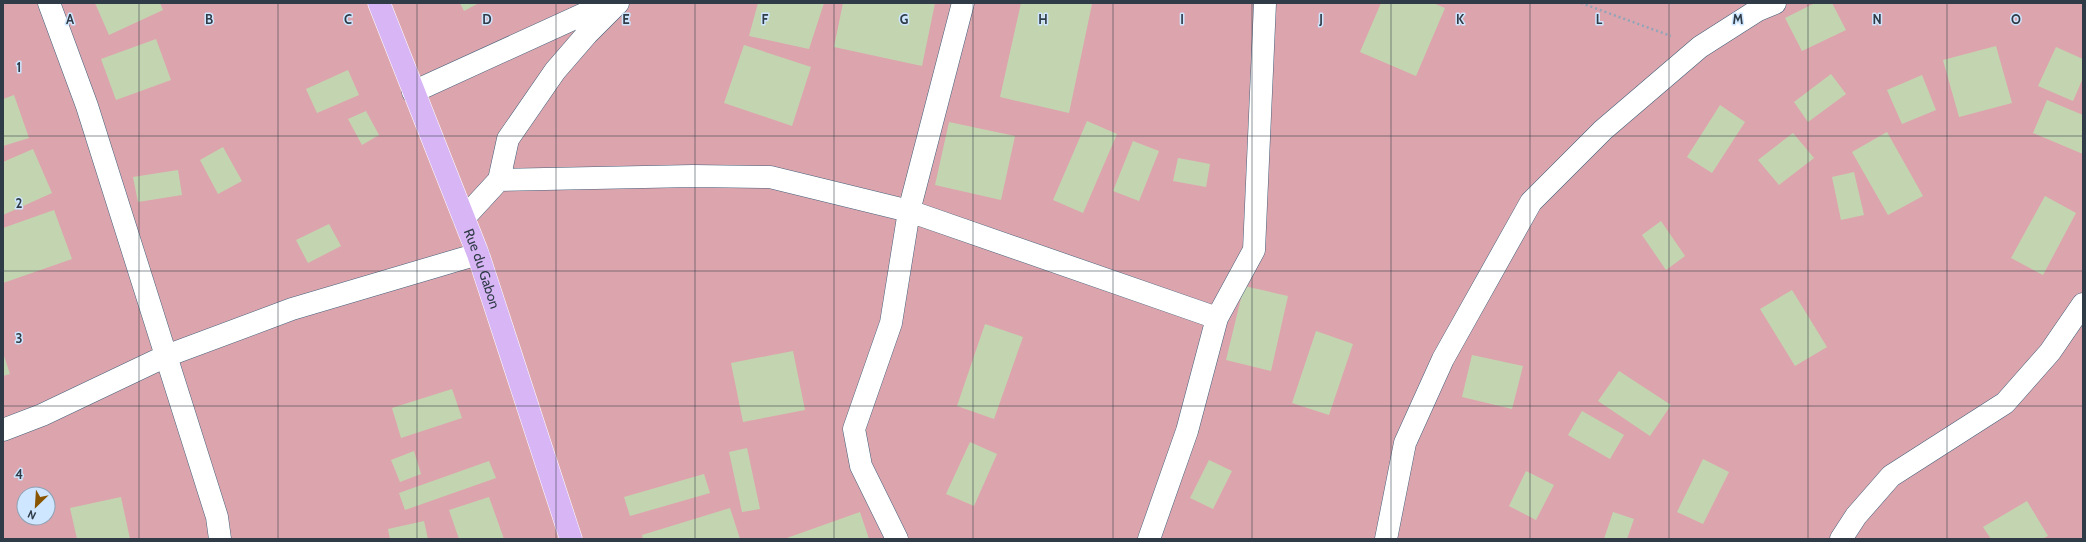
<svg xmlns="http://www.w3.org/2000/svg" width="2086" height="542" viewBox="0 0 2086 542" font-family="Cabin,sans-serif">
  <rect width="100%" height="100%" fill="#cee6ff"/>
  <path fill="#dca5ad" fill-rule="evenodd" d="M3 3H2083V539H3ZM24 494H48V518H24Z"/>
  <path fill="#c3d5b0" d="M95 3H160L163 10 109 35Z
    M460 3H479L464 11Z
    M758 3H824L809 49 749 36Z
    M843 3H935L922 66 834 47Z
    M1021 3 1092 4 1069 113 1000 97Z
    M1381 3H1433L1445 8 1416 76 1360 52Z
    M1815 3H1832L1846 30 1802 51 1785 18Z
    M156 39 171 80 116 100 101 59Z
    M744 45 811 67 792 126 724 103Z
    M1996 46 2012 103 1959 117 1943 60Z
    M2056 47 2083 59V78L2073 101 2038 86Z
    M348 70 359 95 317 113 306 89Z
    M1831 74 1846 94 1808 122 1794 102Z
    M1922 75 1936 110 1902 124 1887 90Z
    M14 95 29 138 3 146V99Z
    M2047 100 2083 115V154L2033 133Z
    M1720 105 1745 122 1712 173 1687 157Z
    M366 111 379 135 362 145 348 119Z
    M1087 121 1117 134 1083 213 1053 200Z
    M949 122 1015 136 1001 200 935 185Z
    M1887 132 1923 196 1888 215 1852 152Z
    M1793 133 1814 158 1779 185 1758 160Z
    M1133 141 1159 151 1139 201 1113 191Z
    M223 147 242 181 218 194 200 160Z
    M33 149 52 193 3 215V162Z
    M1178 158 1210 164 1206 187 1173 181Z
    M178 170 182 195 138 202 133 177Z
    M1854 172 1864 215 1841 220 1832 177Z
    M2045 196 2076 213 2043 275 2011 258Z
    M54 210 72 259 3 283V228Z
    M1661 221 1685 256 1666 270 1642 235Z
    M329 224 341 246 308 263 296 240Z
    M1244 286 1288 296 1271 371 1226 360Z
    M1792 290 1827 347 1795 366 1760 309Z
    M985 324 1023 337 994 419 957 406Z
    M1316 331 1353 344 1329 415 1292 403Z
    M793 351 805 410 743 422 731 363Z
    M3 353 10 374 3 376Z
    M1472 355 1523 366 1512 409 1462 397Z
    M1619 371 1671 405 1650 436 1598 401Z
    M452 389 462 418 401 438 392 408Z
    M1582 411 1624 435 1610 459 1568 435Z
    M970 442 997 454 974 506 946 494Z
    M747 448 760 509 742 512 729 452Z
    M414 451 421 474 400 482 391 460Z
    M1703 459 1729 472 1703 524 1677 512Z
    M1209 460 1232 471 1213 509 1190 498Z
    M489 461 496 478 405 510 399 493Z
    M1526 471 1554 485 1536 520 1509 506Z
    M704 474 710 493 630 516 624 497Z
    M121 497 130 539H77L70 508Z
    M489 497 504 539H459L449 510Z
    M2027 501 2048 536 2042 539H1991L1983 527Z
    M730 508 740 539H643L642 535Z
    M860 512 869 539H784Z
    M1613 512 1634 519 1627 539H1604Z
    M424 521 428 539H390L388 529Z"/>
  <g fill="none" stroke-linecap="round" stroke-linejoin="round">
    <defs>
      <path id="minor" d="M49 3 87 106 217 517 220 539
        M413 92 608 3
        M499 180 693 176 770 177 909 211 1217 318
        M464 218 499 180 508 139 555 71 587 34 618 3
        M3 430 42 415 166 356 292 309 478 254
        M897 539 861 466 854 429 891 323 909 211 963 3
        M1149 539 1187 431 1217 318 1254 250 1265 3
        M1386 539 1405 443 1443 359 1531 202 1603 130 1700 47 1758 10 1775 3
        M1841 539 1856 516 1891 476 2005 403 2050 352 2083 304"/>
      <g id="highway">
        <path id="s1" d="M379 3 478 254 571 539"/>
      </g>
    </defs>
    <use href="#minor" stroke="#45607a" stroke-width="23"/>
    <use href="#highway" stroke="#fff" stroke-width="23"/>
    <path stroke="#91a4b8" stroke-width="2.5" stroke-dasharray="2 3" stroke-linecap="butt" d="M1581 3 1671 36"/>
    <use href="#minor" stroke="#fff" stroke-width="22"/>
    <use href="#highway" stroke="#d8b6f5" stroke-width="22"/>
  </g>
  <path fill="none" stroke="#2f3b47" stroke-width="1" stroke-opacity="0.55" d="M139 3V539M278 3V539M417 3V539M556 3V539M695 3V539M834 3V539M973 3V539M1113 3V539M1252 3V539M1391 3V539M1530 3V539M1669 3V539M1808 3V539M1947 3V539M3 136H2083M3 271H2083M3 406H2083"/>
  <g text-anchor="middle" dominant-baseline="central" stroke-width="3" stroke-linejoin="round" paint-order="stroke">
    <g font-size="14" fill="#2f3b47" stroke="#cee6ff">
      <text stroke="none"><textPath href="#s1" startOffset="285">Rue du Gabon</textPath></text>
    </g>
  </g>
  <g font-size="13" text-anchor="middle" font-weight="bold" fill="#2f3b47" stroke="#cee6ff" stroke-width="3" stroke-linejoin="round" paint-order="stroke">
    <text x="70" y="24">A</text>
    <text x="209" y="24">B</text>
    <text x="348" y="24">C</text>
    <text x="487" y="24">D</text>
    <text x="626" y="24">E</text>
    <text x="765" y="24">F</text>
    <text x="904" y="24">G</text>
    <text x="1043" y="24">H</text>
    <text x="1182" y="24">I</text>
    <text x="1321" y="24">J</text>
    <text x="1460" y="24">K</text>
    <text x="1599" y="24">L</text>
    <text x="1738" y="24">M</text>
    <text x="1877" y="24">N</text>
    <text x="2016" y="24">O</text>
    <text x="19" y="72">1</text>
    <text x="19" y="208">2</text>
    <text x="19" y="343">3</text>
    <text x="19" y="479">4</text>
  </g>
  <rect width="2086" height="542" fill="none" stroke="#2f3b47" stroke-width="8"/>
  <g transform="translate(36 506) rotate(205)"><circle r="19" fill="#cee6ff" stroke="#8ea2b5"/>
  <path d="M0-3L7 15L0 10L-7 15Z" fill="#895501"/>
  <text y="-6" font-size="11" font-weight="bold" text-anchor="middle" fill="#2f3b47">N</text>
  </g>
</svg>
